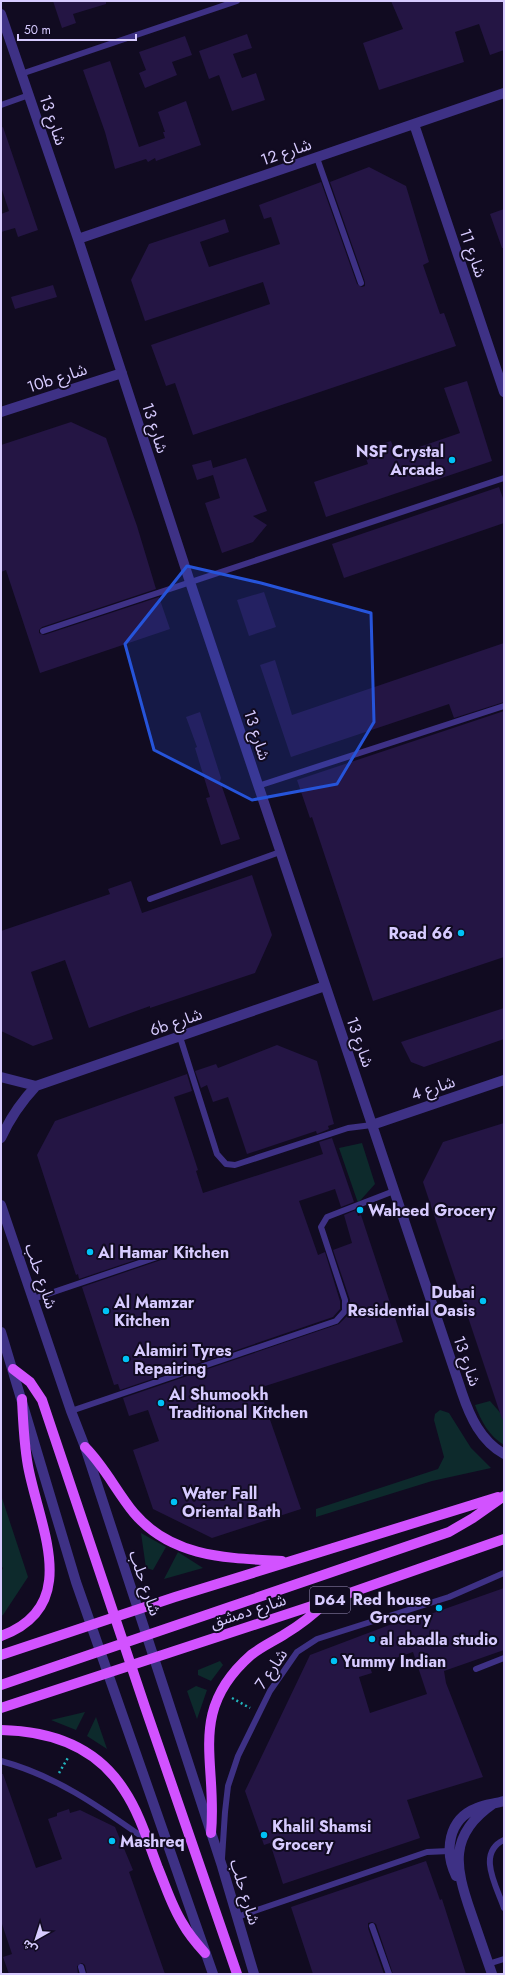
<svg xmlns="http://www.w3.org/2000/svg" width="505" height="1975" viewBox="0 0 505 1975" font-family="Jost,'Noto Sans Arabic',sans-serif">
  <rect width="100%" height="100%" fill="#110b21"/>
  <path fill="#0d2a2c" d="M362 1143 375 1184 358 1203 339 1148Z
    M490 1401 504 1417V1445C489 1436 481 1421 475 1405Z
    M440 1410 449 1413 471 1448 491 1468 432 1481 316 1517V1509L438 1469 444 1457 434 1420 435 1414Z
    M1 1495 28 1577 3 1615 1 1616V1572L3 1568 1 1566Z
    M141 1533 166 1547 153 1570 146 1568Z
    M178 1552 203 1568 164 1579Z
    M220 1661 223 1665 211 1681 198 1675V1670Z
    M196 1686 207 1690 197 1719 187 1691Z
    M85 1712 76 1730 51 1720Z
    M96 1717 107 1749 87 1736Z"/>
  <path fill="#241544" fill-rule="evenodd" d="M53 1H106V4L73 14 76 23 62 28Z
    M391 1H504V50L490 55 479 24 455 32 464 62 379 90 363 43 403 29Z
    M247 34 252 48 233 54 242 78 256 73 265 100 232 111 219 75 209 79 199 51Z
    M185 36 192 55 172 62 177 75 145 88 139 73 146 70 139 52Z
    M110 61 139 147 165 138 163 132H165L158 112 186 101 201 145 156 161 155 158 148 162 146 159 115 169 105 132 83 70Z
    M3 127 38 230 18 237 15 228 1 232V214L9 211 1 187V128Z
    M369 167 406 186 429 262 423 265 440 314 444 313 456 346 193 435 175 383 166 386 151 345 270 304 263 282 145 321 131 280 149 244 225 219 229 232 200 242 209 267 280 244 271 217 264 219 259 205 321 182 357 284 362 287 365 286V282L330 182Z
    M504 209V248H502L490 214Z
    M53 285 57 297 15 309 11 297Z
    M467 381 492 461 326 517 314 482 368 464 363 450 391 441 396 455 460 433 444 388Z
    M71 422 106 438 137 526 156 589 42 627 39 630V633L44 635 159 597 170 629 40 673 6 570 1 572V445Z
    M246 458 267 511 253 516 267 525 253 542 222 553 205 503 220 498 213 475 197 480 192 465 211 460 213 468Z
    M499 487 504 501V523L344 578 332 544Z
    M264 592 276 627 249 636 237 600Z
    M504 643V702L454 718 449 704 291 757 260 665 275 660 292 715Z
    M504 711V957L373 1001 312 817 310 818 297 780Z
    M200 712 221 778 220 781 240 839 221 845 206 798 210 797 195 748 197 747 186 717Z
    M252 875 272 935 255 973 150 1008V1006L89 1028 65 960 31 972 53 1039 33 1046 1 1031V931L110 894 108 889 131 881 142 913Z
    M504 1008V1039L424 1067 411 1062 401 1042Z
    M277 1045 317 1061 334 1124 328 1126 329 1129 317 1134 316 1131 247 1154 228 1097 213 1102 207 1085 201 1088 195 1071 216 1064 218 1068Z
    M187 1074 192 1091 174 1097 198 1170 196 1171 203 1193 323 1154 319 1142 332 1138 354 1202 341 1207 335 1189 299 1201 318 1255 325 1252 340 1301V1309L333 1317 120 1390 118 1384 114 1385 82 1287 161 1260 164 1257V1254L159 1252 79 1279 78 1274 76 1275 37 1155 55 1121Z
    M504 1123V1418L502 1419 423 1182 443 1142Z
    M356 1210 358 1216 361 1215 403 1342 259 1388 301 1509 212 1538 153 1509 133 1450 159 1441 148 1410 129 1416 123 1398 339 1324 349 1314 350 1300 333 1250 352 1243 344 1215Z
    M504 1588V1650L444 1671 446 1683 483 1777 407 1800 420 1838 283 1884 270 1843 264 1845 245 1791 310 1655 421 1613 422 1617ZM413 1652 427 1694 370 1713 359 1677 372 1673 370 1667Z
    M1 1774H3L36 1868 62 1859 48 1819 57 1816V1813L69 1809 70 1813 80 1810 115 1827 133 1870 129 1872 165 1974H87L85 1965 82 1963 77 1966 78 1974H9L3 1957 12 1954 1 1921Z
    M426 1861 440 1900 442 1899 466 1974H393L376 1924 372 1922 368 1923V1928L384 1974H313L291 1907Z"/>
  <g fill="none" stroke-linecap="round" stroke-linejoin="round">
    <path stroke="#22b5bd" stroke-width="2.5" stroke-dasharray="2 3" stroke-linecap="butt" d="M232 1698 250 1708
      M59 1773 69 1756"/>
    <path stroke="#3e3185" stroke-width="6" d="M21 74 237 1
      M1 105 29 95
      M317 158 361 283
      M43 631 504 478
      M258 786 504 706
      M150 899 280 852
      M180 1037 217 1154 226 1164 235 1165 348 1128 372 1125
      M33 1299 160 1256
      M71 1411 336 1321 345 1311V1300L321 1227 327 1217 394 1191
      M476 1669 504 1658
      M1 1761C57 1776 101 1808 148 1841
      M504 1840C476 1853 497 1887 504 1908
      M222 1858 225 1812 228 1786 238 1756 270 1691 297 1652 317 1639 449 1597 504 1573
      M237 1917 427 1852 449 1851
      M372 1926 389 1974
      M488 1964 504 1959
      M81 1967 83 1974"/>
    <path stroke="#3e3185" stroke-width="10" d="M1 14 78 239 190 582 462 1393C470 1417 481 1441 504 1454
      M414 124 504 392
      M78 239 504 93
      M1 412 122 373
      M1 1077 36 1086
      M372 1125 504 1080
      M1 1138C10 1118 21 1102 36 1086L325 986
      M456 1876C444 1851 448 1819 477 1808 485 1804 495 1804 504 1801
      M492 1974C485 1954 478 1933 471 1913 455 1867 448 1835 493 1804"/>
    <path stroke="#3e3185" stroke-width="10" d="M1 1205 71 1411 85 1447 222 1866 254 1974
      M1 1332 76 1582 213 1974"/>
    <path stroke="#d252ff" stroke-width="10" d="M13 1369 30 1382 42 1400 145 1707 237 1974
      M85 1447C105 1467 116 1491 134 1513 172 1558 228 1558 282 1561
      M1 1636C83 1606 39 1526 28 1466 24 1444 23 1422 22 1399
      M1 1655 175 1597 498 1497
      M1 1685 449 1532 473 1518 504 1496
      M1 1708 327 1601 504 1539
      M1 1730C51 1731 96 1746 124 1790 140 1814 148 1842 158 1868 166 1887 172 1907 183 1924 189 1935 197 1944 205 1953
      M211 1833C218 1762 186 1712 251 1655 261 1647 274 1641 285 1634 300 1625 313 1615 325 1603"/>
  </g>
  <path fill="#2654da" fill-opacity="0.2" stroke="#2654da" stroke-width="3" stroke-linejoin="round" d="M187 566 261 583 371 613 374 722 337 784 252 800 154 750 125 644Z"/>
  <g fill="#00c2f6" stroke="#110b21" stroke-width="1.5">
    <circle cx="452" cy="460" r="4"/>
    <circle cx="461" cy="933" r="4"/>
    <circle cx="360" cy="1210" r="4"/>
    <circle cx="90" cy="1252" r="4"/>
    <circle cx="483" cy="1301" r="4"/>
    <circle cx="106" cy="1311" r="4"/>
    <circle cx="126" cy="1359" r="4"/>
    <circle cx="161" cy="1403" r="4"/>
    <circle cx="174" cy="1502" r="4"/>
    <circle cx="439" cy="1608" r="4"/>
    <circle cx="372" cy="1639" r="4"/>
    <circle cx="334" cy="1661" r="4"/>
    <circle cx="264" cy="1835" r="4"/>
    <circle cx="112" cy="1841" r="4"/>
  </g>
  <g text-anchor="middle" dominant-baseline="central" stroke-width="4" stroke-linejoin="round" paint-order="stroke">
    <rect fill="#110b21" stroke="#9c91bc" stroke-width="1" x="310" y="1587" width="40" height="26" rx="3"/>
    <g font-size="15" font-weight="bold" fill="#d7cbff">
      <text x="330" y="1600">D64</text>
    </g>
    <g font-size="16" fill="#d7cbff" stroke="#110b21">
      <text transform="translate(53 120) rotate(71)">شارع 13</text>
      <text transform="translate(286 152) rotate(-19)">شارع 12</text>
      <text transform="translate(473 253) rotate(71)">شارع 11</text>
      <text transform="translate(57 378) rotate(-18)">10b شارع</text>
      <text transform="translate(155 428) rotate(72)">شارع 13</text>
      <text transform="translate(257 735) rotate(72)">شارع 13</text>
      <text transform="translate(176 1022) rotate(-19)">6b شارع</text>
      <text transform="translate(360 1042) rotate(71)">شارع 13</text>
      <text transform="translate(433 1088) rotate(-18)">شارع 4</text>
      <text transform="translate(41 1276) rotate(71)">شارع حلب</text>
      <text transform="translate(467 1361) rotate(71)">شارع 13</text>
      <text transform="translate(145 1583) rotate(71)">شارع حلب</text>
      <text transform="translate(248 1611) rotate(-18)">شارع دمشق</text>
      <text transform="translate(271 1669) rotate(-56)">شارع 7</text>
      <text transform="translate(245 1892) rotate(73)">شارع حلب</text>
    </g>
    <g font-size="16" font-weight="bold" fill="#d7cbff" stroke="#110b21" text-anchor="start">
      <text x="444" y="451" text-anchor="end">NSF Crystal<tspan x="444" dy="18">Arcade</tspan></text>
      <text x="453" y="933" text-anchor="end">Road 66</text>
      <text x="368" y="1210">Waheed Grocery</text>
      <text x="98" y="1252">Al Hamar Kitchen</text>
      <text x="475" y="1292" text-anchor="end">Dubai<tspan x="475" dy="18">Residential Oasis</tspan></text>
      <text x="114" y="1302">Al Mamzar<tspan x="114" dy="18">Kitchen</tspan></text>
      <text x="134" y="1350">Alamiri Tyres<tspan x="134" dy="18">Repairing</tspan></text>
      <text x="169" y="1394">Al Shumookh<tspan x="169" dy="18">Traditional Kitchen</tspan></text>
      <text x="182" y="1493">Water Fall<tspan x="182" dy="18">Oriental Bath</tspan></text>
      <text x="431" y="1599" text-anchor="end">Red house<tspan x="431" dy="18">Grocery</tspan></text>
      <text x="380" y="1639">al abadla studio</text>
      <text x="342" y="1661">Yummy Indian</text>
      <text x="272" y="1826">Khalil Shamsi<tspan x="272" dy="18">Grocery</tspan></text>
      <text x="120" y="1841">Mashreq</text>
    </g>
  </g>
  <rect width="505" height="1975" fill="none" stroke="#d7cbff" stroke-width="4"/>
  <g transform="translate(36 1939) rotate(219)" stroke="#110b21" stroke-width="3" paint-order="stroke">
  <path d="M0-3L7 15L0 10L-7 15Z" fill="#d7cbff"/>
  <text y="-6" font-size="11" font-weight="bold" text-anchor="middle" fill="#d7cbff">ش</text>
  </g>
  <path d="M18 34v6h118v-6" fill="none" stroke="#d7cbff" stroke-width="2"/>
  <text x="24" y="34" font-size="12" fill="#d7cbff" stroke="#110b21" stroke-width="3" paint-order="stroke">50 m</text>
</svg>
